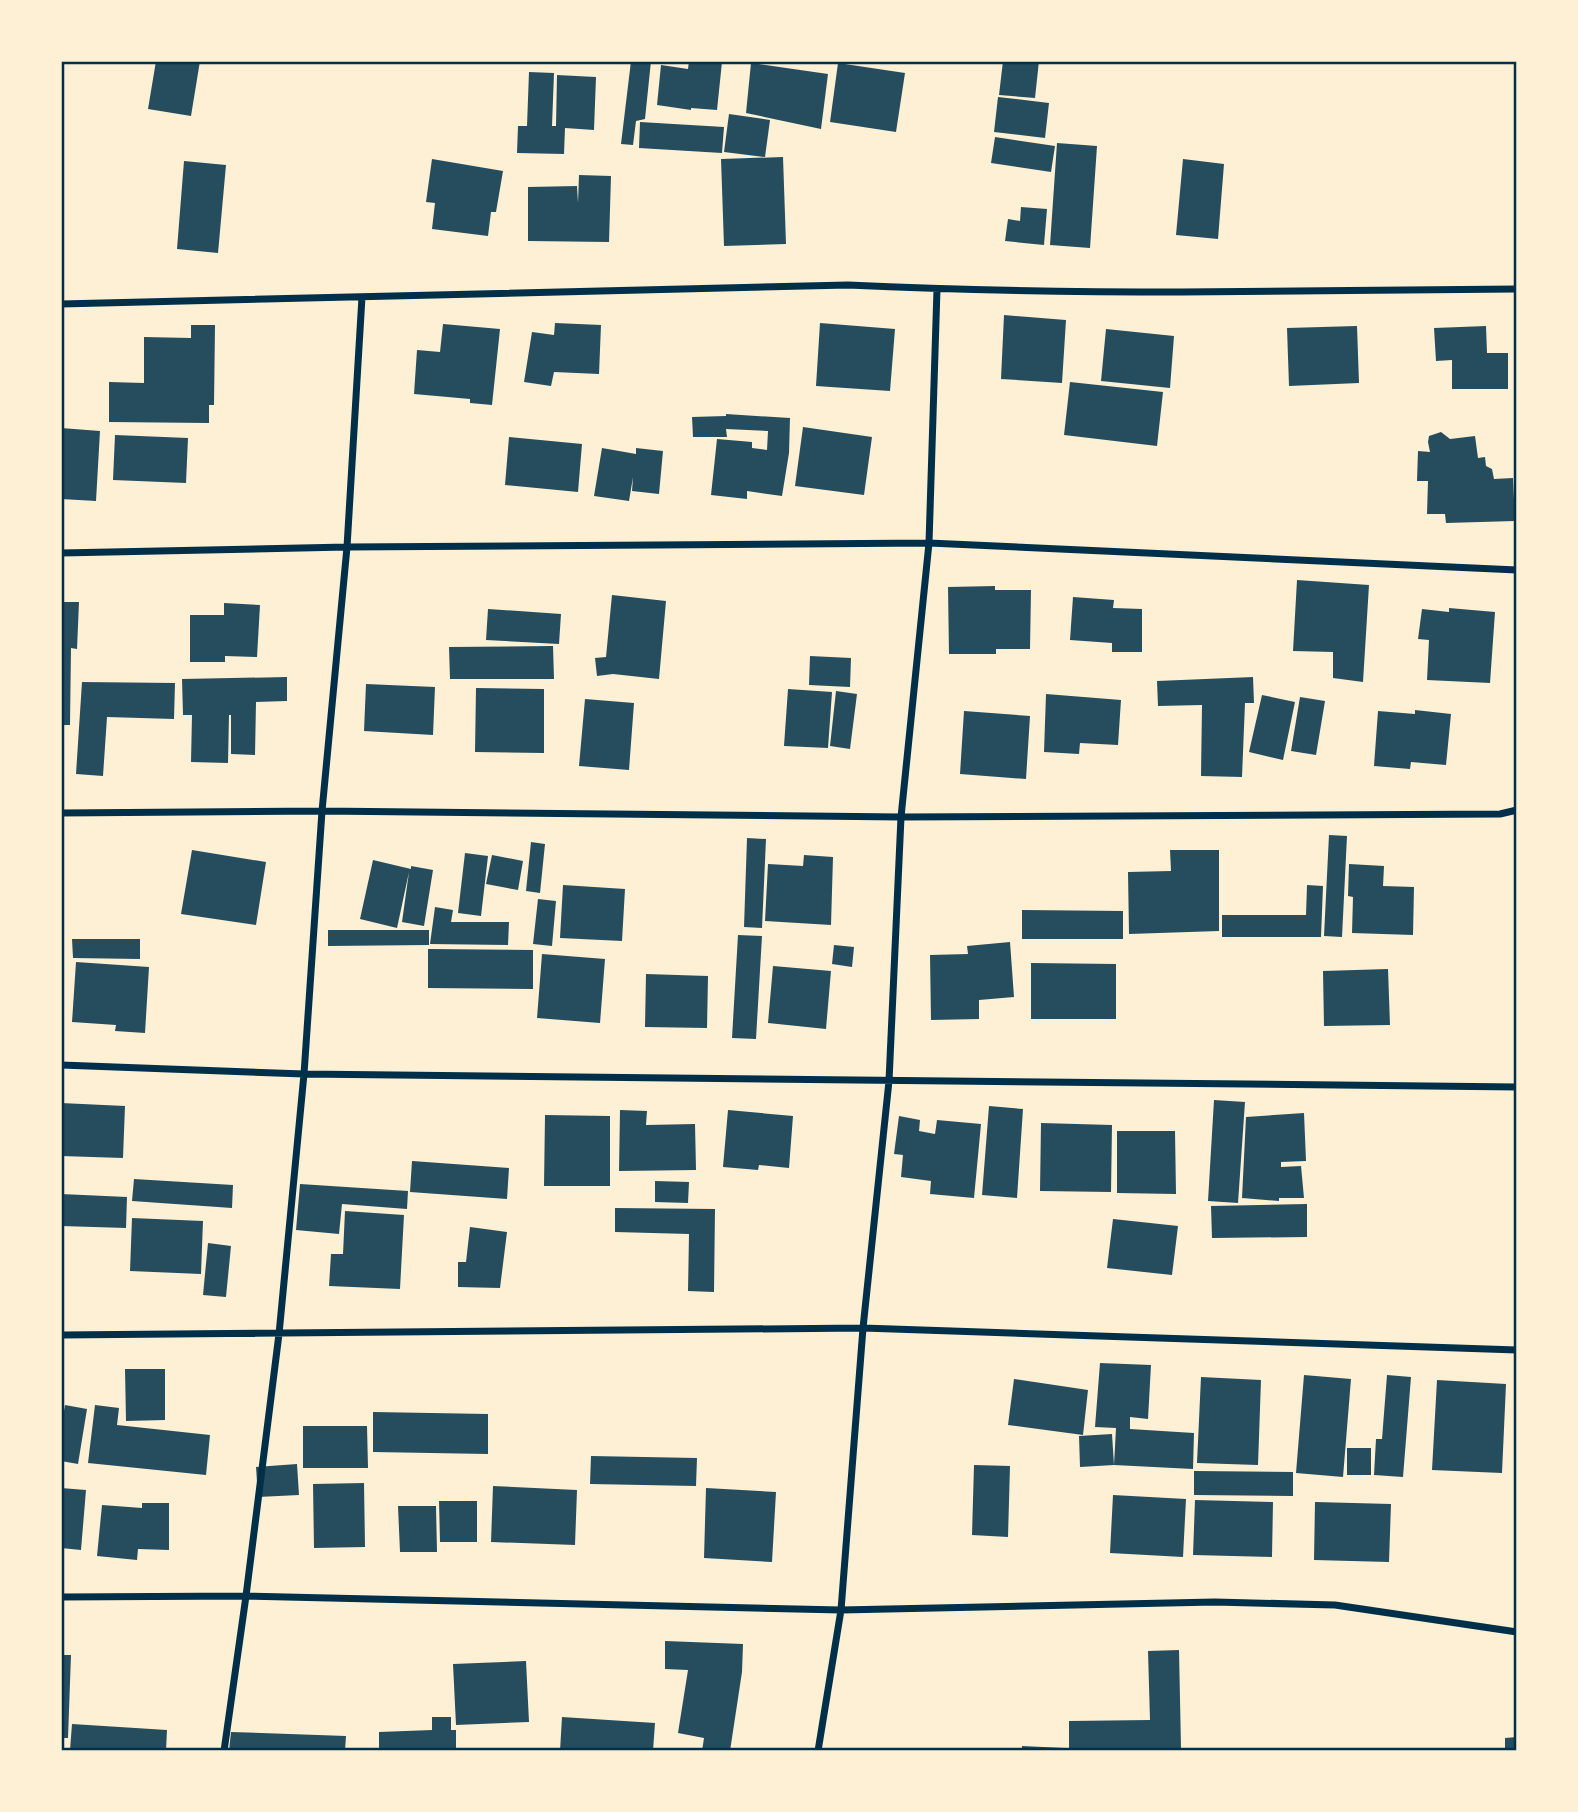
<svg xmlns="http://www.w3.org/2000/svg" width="1578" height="1812" viewBox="0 0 1578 1812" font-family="'Public Sans',sans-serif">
  <rect width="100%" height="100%" fill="#fdf0d5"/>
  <path fill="#264d5e" d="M156 61H200L191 116 148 109Z
    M631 61H651L645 119 636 121 633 145 621 144Z
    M689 61 722 62 717 110 691 108V110L657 105 661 65 688 69Z
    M1003 61H1039L1035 98 999 95Z
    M751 63 828 74 821 129 746 113Z
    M838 63 905 73 896 132 830 122Z
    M529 72 554 73 552 126H556L557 75 596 77 594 130 565 128 564 154 517 153 518 126H527Z
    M998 97 1049 103 1045 138 994 132Z
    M729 114 770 120 765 157 724 152Z
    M640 122 724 127 722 153 639 148Z
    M995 137 1055 146 1051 172 991 163Z
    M1057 143 1097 146 1090 248 1050 245Z
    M783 157 786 244 724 246 721 159Z
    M432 159 503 171 496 212H491L488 236 432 229 435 203 426 202Z
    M1183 159 1224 164 1218 239 1176 235Z
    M184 161 226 165 218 253 177 249Z
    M579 175 611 176 609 242 528 241V187L577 186 578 203Z
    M1021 207 1047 209 1044 245 1005 241 1008 219 1020 221Z
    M1004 315 1066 320 1062 383 1001 379Z
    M555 323 601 325 599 374 554 372 551 386 524 382 532 332 554 335Z
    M820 323 895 329 890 391 816 386Z
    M443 324 500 329 492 405 470 403V399L414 394 417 350 440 352Z
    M191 325H215L214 405H209V423L109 422V382L144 383V337L191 338Z
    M1357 326 1359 383 1289 386 1287 328Z
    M1486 326 1487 353H1508V389H1452V360L1436 361 1434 328Z
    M1106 329 1174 336 1170 388 1101 381Z
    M1070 382 1163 392 1157 446 1064 435Z
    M726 414 790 418 789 453 782 496 747 491V499L711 495 717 439 752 442V448L767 450 768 431 726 429 727 437H693L692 417 726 416Z
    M803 427 872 437 864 495 795 486Z
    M61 428 100 431 96 501 61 499Z
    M1441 432 1450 439 1475 436 1478 458 1485 457 1486 466 1492 469 1494 479 1513 478 1515 521 1446 523 1445 514H1427L1428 481H1417L1418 451 1430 452 1428 442 1429 436Z
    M115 435 188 438 186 483 113 480Z
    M509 437 582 444 578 492 505 485Z
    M602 448 636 454V448L663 451 659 494 632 491 633 477 629 501 594 496Z
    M1297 580 1369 585 1363 682 1333 678V652L1293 651Z
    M995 586V590H1031L1030 649H996V654H949L948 587Z
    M612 595 666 601 659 679 613 674 597 676 595 658 606 657Z
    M1073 597 1114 600 1113 608 1142 609V652H1112V643L1070 640Z
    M61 602H79L77 649 71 648 70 725H61Z
    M224 603 260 605 257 657 225 656V662H190V615H224Z
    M1449 608 1495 612 1490 683 1427 680 1429 640 1418 639 1422 609 1449 612Z
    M488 609 561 614 559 644 486 640Z
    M553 646 554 679H450L449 647Z
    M810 656 851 658 850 687 809 685Z
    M287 677V701L256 702 255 755 231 754V715H229L228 763 191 762 192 715H183L182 679Z
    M1253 677 1254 703H1245L1242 777 1201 776 1202 705 1158 706 1157 681Z
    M82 682 175 683 174 719 107 717 103 776 76 774Z
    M366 684 435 687 433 735 364 731Z
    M476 688 544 689V753L475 752Z
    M788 689 832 692 828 748 784 746Z
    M836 691 857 694 850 749 830 746Z
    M1046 694 1121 700 1118 745 1080 743 1079 754 1044 752Z
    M1262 695 1295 702 1283 760 1249 752Z
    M1300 697 1325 701 1316 755 1291 751Z
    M585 699 634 703 629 770 579 766Z
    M1415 710 1451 714 1446 765 1411 762 1410 769 1374 766 1378 711 1415 714Z
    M964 711 1030 716 1026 779 960 774Z
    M1329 835 1347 836 1342 937 1324 936Z
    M747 838 766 839 762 928 744 927Z
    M531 842 545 844 540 893 526 891Z
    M192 850 266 862 256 925 181 914Z
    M1170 850H1219V931L1129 934 1128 872 1171 871Z
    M465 853 488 856 481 916 458 913Z
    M492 855 523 861 518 890 486 884Z
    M804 855 833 857 831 925 765 921 768 864 803 866Z
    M373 860 411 869V866L433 870 424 926 402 922 409 872 397 928 360 919Z
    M1349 864 1384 866 1383 886 1414 887 1413 935 1352 933 1353 897 1348 896Z
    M563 885 625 889 622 941 560 938Z
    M1307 885 1323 886 1321 937H1222V915H1306Z
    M538 899 556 901 552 946 533 944Z
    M435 907 453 910 451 922H509L508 945 430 944Z
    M1022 910 1123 911V939H1022Z
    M328 930H429V945L328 946Z
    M738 935 762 936 756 1039 732 1038Z
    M72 939H140V959L73 958Z
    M1010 942 1014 997 979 1000V1019L931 1020 930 955 968 954 967 946Z
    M834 945 854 947 852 967 832 964Z
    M428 949 533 950V989L428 988Z
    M542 954 605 959 600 1023 537 1018Z
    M76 962 149 967 145 1033 115 1031 116 1025 72 1022Z
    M1031 963 1116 964V1019H1031Z
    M773 966 831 971 826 1029 768 1023Z
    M1388 969 1390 1025 1324 1026 1323 971Z
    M646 974 708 976 707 1028 645 1027Z
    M1214 1100 1245 1102 1238 1203 1208 1201Z
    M61 1103 125 1106 123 1158 61 1156Z
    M989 1106 1023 1109 1017 1198 982 1195Z
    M620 1110 647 1111 646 1125 695 1124 696 1170 619 1171Z
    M728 1110 793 1116 789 1168 759 1165 758 1170 723 1167Z
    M1304 1113 1306 1161 1281 1162V1167L1301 1166 1304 1198H1279V1201L1242 1198 1246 1117Z
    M545 1115 610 1116V1186H544Z
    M899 1116 920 1120 919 1131 935 1134 937 1120 981 1124 974 1198 930 1194 931 1181 901 1177 903 1155 894 1154Z
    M1041 1123 1112 1125 1111 1192 1040 1191Z
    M1117 1131H1175L1176 1194 1117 1193Z
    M412 1161 509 1168 507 1199 410 1192Z
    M134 1179 233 1185 232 1208 132 1201Z
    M655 1181 689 1182 688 1203 655 1202Z
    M300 1184 408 1191 407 1209 342 1204 339 1234 296 1230Z
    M61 1194 127 1197 126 1228 61 1226Z
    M1307 1204V1237L1212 1238 1211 1206Z
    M615 1208 715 1209 714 1292 688 1291 689 1234 615 1232Z
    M345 1211 404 1215 400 1289 329 1286 331 1254H343Z
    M132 1218 203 1221 201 1274 130 1271Z
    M1113 1219 1178 1226 1172 1275 1107 1268Z
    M470 1227 507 1232 500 1288 458 1287V1262H466Z
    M208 1243 231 1246 226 1297 203 1295Z
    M1100 1363 1151 1365 1148 1419 1130 1417V1429L1194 1433 1193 1469 1114 1465 1116 1428 1095 1427Z
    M125 1369H165V1420L126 1421Z
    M1304 1375 1351 1379 1343 1477 1296 1473Z
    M1387 1375 1411 1377 1403 1477 1374 1475 1376 1439H1382Z
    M1201 1377 1261 1380 1258 1465 1197 1463Z
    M1014 1379 1088 1390 1083 1435 1008 1425Z
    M1437 1380 1506 1384 1502 1473 1432 1470Z
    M65 1405 87 1409 78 1464 61 1461V1429Z
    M95 1405 119 1408 117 1425 210 1435 206 1475 88 1463Z
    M373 1412 488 1414V1454L373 1452Z
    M303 1426H367L368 1468H303Z
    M1112 1434 1114 1465 1080 1467 1079 1436Z
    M1347 1448H1371V1475H1347Z
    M591 1456 697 1458 696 1486 590 1484Z
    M297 1464 299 1495 258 1497 256 1467Z
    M974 1465 1010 1466 1008 1537 972 1535Z
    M1194 1471 1293 1472V1496L1194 1495Z
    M364 1483 365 1547 314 1548 313 1484Z
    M493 1486 577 1490 575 1545 491 1542Z
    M61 1488 86 1490 81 1550 61 1548Z
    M706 1488 776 1492 772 1562 704 1558Z
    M1113 1495 1186 1499 1183 1557 1110 1553Z
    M1195 1500 1273 1502 1272 1557 1193 1555Z
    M439 1501H477V1542H440Z
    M1315 1502 1391 1504 1389 1562 1314 1560Z
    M142 1503H169V1550L138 1549 137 1560 97 1556 102 1505 142 1508Z
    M398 1506H436L437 1552H400Z
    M665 1641 743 1644 742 1672 730 1751H702L704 1738 678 1733 688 1670 665 1669Z
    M1179 1650 1181 1748 1069 1750V1721L1150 1720 1148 1651Z
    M61 1655H71L68 1738H61Z
    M526 1661 529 1722 456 1725 453 1664Z
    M432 1717H451V1730H456V1751H379V1732L432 1730Z
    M562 1717 655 1723 653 1751H560Z
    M72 1724 167 1730 166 1751 70 1750Z
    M231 1732 346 1736 345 1751H229Z
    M1517 1737V1751H1505V1738Z
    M1022 1746 1065 1748V1751H1022Z"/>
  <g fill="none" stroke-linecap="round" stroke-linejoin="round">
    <path stroke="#003049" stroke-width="7" d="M61 304 848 285C959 290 1071 292 1182 292 1294 292 1405 289 1517 289
      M61 553 347 547 929 543 1517 570
      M61 813 322 811 901 817 1500 814 1517 810
      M61 1065 304 1074 1517 1087
      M61 1335 863 1328 1517 1350
      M61 1597 246 1596 841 1610 1215 1602 1335 1605 1517 1632
      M224 1751 246 1596 279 1334 304 1074 322 811 347 547 362 297
      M818 1751 841 1610 863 1328 889 1081 901 817 929 543 937 289"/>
  </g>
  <rect width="1578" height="1812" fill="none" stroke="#fdf0d5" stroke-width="126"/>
  <rect x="63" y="63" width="1452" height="1686" fill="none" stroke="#003049" stroke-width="2.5"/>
</svg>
